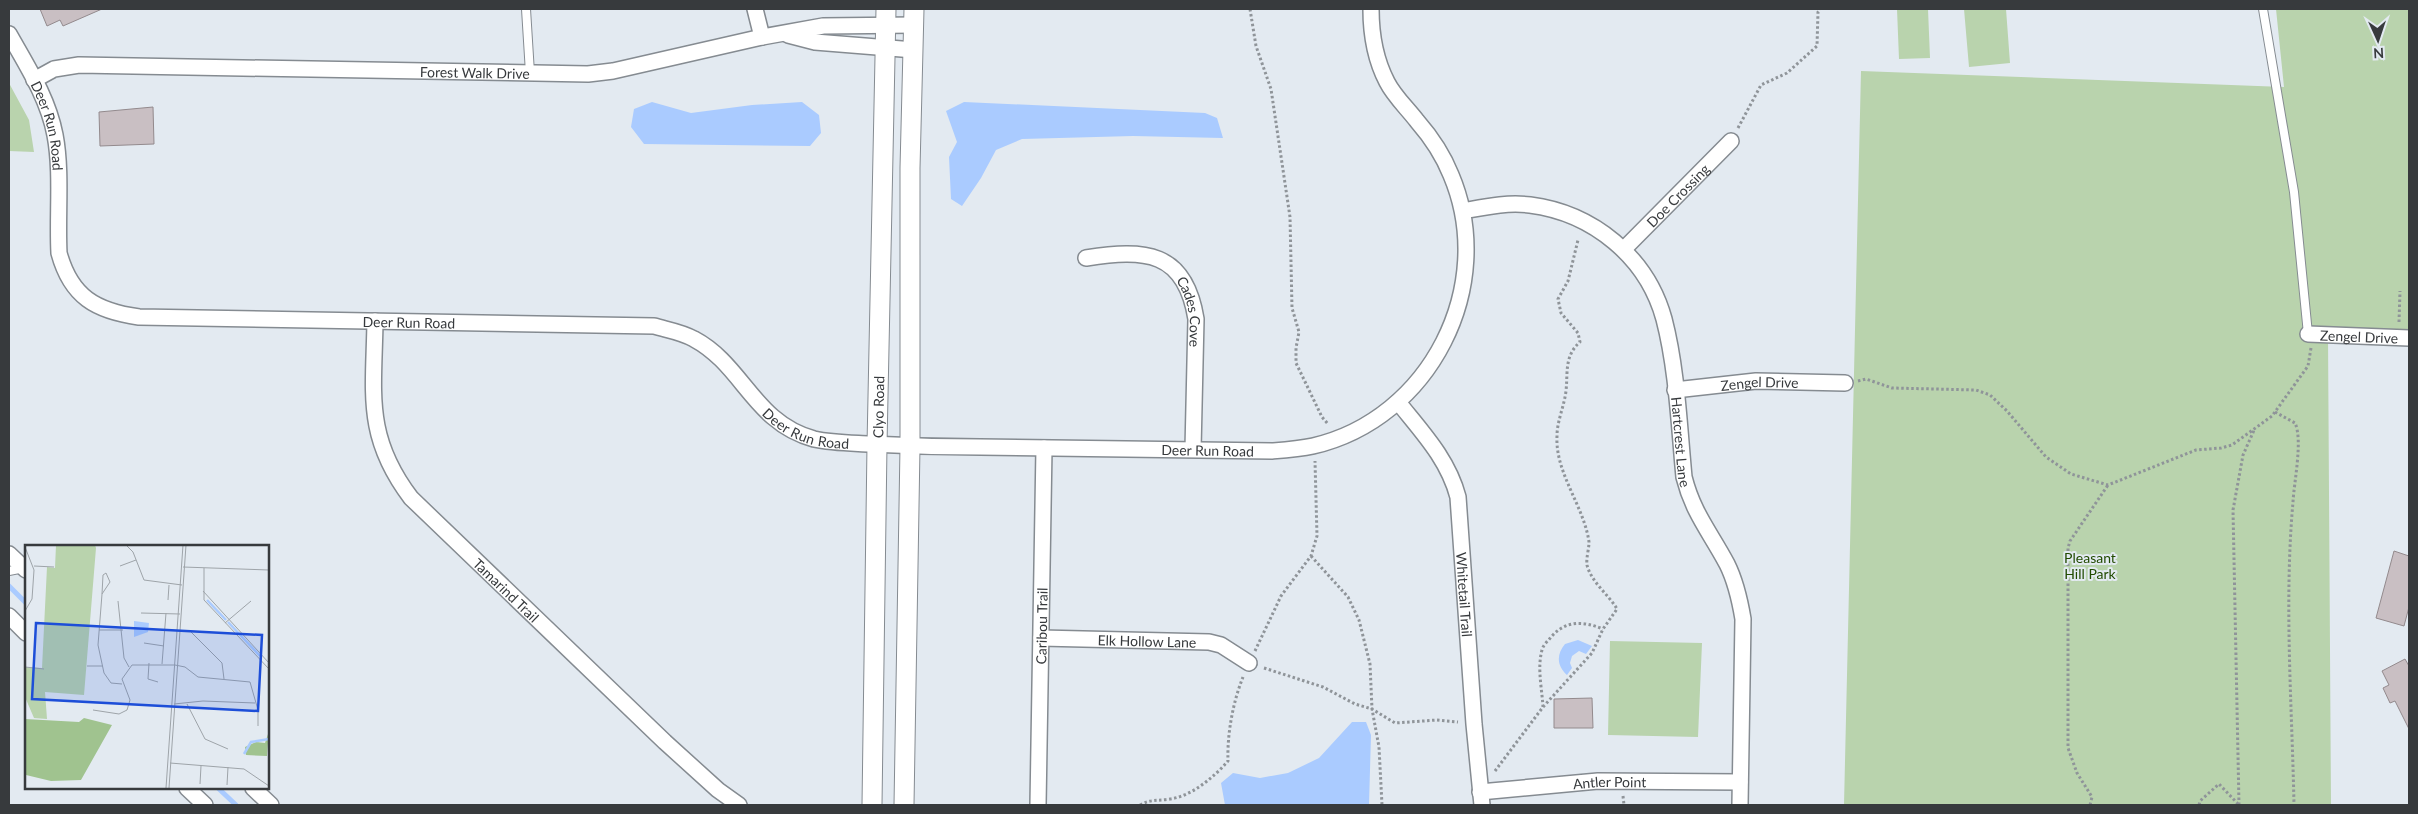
<svg xmlns="http://www.w3.org/2000/svg" width="2418" height="814" viewBox="0 0 2418 814" font-family="Lato,sans-serif">
  <rect width="100%" height="100%" fill="#e3eaf1"/>
  <path fill="#b9d3ad" d="M1897 9H1928L1930 58 1899 59Z
    M1964 9H2006L2010 63 1969 67Z
    M2276 9H2409V338L2328 336 2331 805H1844L1861 71 2284 87Z
    M9 83 29 120 34 152 9 151Z
    M1610 641 1702 643 1698 737 1608 735Z"/>
  <path fill="#aacbff" d="M652 102 691 113 752 105 802 102 819 115 821 133 810 146 644 144 631 127 634 109Z
    M964 102 1205 113 1217 118 1223 138 1133 136 1022 139 996 150 981 178 962 206 951 199 949 157 957 142 946 111Z
    M1578 640 1592 646 1586 654 1579 651 1572 656 1570 663 1572 668 1567 675C1557 666 1556 655 1565 644Z
    M1352 722H1366L1371 735 1369 805H1225L1221 783 1233 773 1260 778 1288 773 1319 758Z"/>
  <g fill="none" stroke-linecap="round" stroke-linejoin="round">
    <path stroke="#aacbff" stroke-width="5" d="M9 586 26 603
      M218 788 236 805"/>
  </g>
  <path fill="#c9bfc3" stroke="#938a8d" d="M40 9H102L63 26 60 20 47 26Z
    M153 107 154 144 100 146 99 112Z
    M2394 551 2409 556V607L2404 626 2376 618Z
    M2405 659 2409 666V729L2395 701 2390 703 2383 688 2389 685 2382 671Z
    M1592 698 1593 728H1554V699Z"/>
  <g fill="none" stroke-linecap="round" stroke-linejoin="round">
    <defs>
      <path id="service" d="M526 9 530 73
        M2263 9 2294 192 2308 334
        M9 571 24 568"/>
      <g id="minor">
        <path d="M755 9 762 37"/>
        <path id="s1" d="M9 34C27 66 48 98 55 135 62 172 57 215 59 253 71 297 96 311 139 317L654 326C668 330 682 332 694 339 743 365 754 423 814 439 832 443 852 443 870 444 907 446 944 447 980 447 1077 448 1174 449 1272 451 1285 450 1299 449 1313 446 1430 419 1498 286 1451 175 1443 155 1431 137 1417 121 1407 108 1394 96 1387 82 1375 59 1371 35 1371 9"/>
        <path d="M788 35 815 42 914 50"/>
        <path id="s2" d="M34 80 54 69 79 65 588 74 613 71 762 37 823 26 914 25"/>
        <path id="s3" d="M1463 211C1485 207 1507 202 1530 205 1593 213 1647 257 1664 319 1677 369 1679 425 1684 477 1693 513 1710 532 1727 564 1735 580 1740 601 1743 619L1740 805"/>
        <path id="s4" d="M1624 249 1731 141"/>
        <path id="s5" d="M1086 258C1144 249 1185 250 1196 319L1193 449"/>
        <path id="s6" d="M375 321C374 393 364 436 411 498L665 742 718 790 739 805"/>
        <path id="s7" d="M2308 334 2409 338"/>
        <path id="s8" d="M1675 390 1756 381 1845 383"/>
        <path id="s9" d="M1398 402C1422 432 1448 459 1458 497L1474 724 1482 805"/>
        <path d="M9 554 26 570"/>
        <path d="M9 616 26 633"/>
        <path id="s10" d="M1041 638 1209 642 1221 645 1249 663"/>
        <path d="M187 788 205 805"/>
        <path d="M253 788 271 805"/>
        <path id="s11" d="M1480 792 1598 781 1740 782"/>
        <path id="s12" d="M1038 805 1044 448"/>
      </g>
      <g id="tertiary">
        <path id="s13" d="M872 805 877 445 886 9"/>
        <path d="M904 805 910 447V168L914 9"/>
      </g>
    </defs>
    <use href="#service" stroke="#858b91" stroke-width="10"/>
    <use href="#minor" stroke="#858b91" stroke-width="18"/>
    <use href="#tertiary" stroke="#858b91" stroke-width="21"/>
    <path stroke="#8f9499" stroke-width="3" stroke-dasharray="2.5 2.5" stroke-linecap="butt" d="M1250 9 1256 46 1271 89 1290 217 1292 308 1299 332 1296 348V363L1322 417 1328 424
      M1738 128 1761 85 1787 73 1817 46 1818 12 1820 9
      M2399 322 2400 291
      M1858 381 1866 379 1892 388 1976 390 1990 395 2007 411 2046 457 2071 474 2108 485 2196 450 2221 448 2232 445 2272 416 2308 366 2311 348
      M2275 412 2295 423C2303 440 2294 482 2293 502 2284 602 2292 705 2294 805
      M1311 556 1348 597 1359 620 1370 664 1372 709 1379 747 1382 805
      M1255 651 1281 596 1311 556 1317 536 1315 461
      M1264 668 1323 687 1355 704 1372 709 1395 723 1437 720 1458 722
      M1543 707C1542 689 1537 668 1542 650 1543 645 1548 641 1551 637 1566 620 1583 621 1603 629
      M1495 771 1543 707 1592 653 1603 629 1617 609C1609 595 1591 582 1587 565 1586 558 1589 549 1589 542 1584 506 1555 473 1557 436 1557 421 1564 407 1566 391 1568 373 1564 356 1580 342L1578 333 1561 313 1558 299 1568 281 1578 240
      M1623 796 1624 805
      M1140 805C1150 799 1159 801 1170 799 1192 796 1214 777 1228 761 1227 734 1233 702 1243 677
      M2090 805 2092 797 2077 773 2068 748V548L2070 541 2108 485
      M2199 805 2200 801 2219 784 2239 805
      M2239 805 2233 510 2243 455 2255 428"/>
    <use href="#service" stroke="#fff" stroke-width="8"/>
    <use href="#minor" stroke="#fff" stroke-width="15"/>
    <use href="#tertiary" stroke="#fff" stroke-width="19"/>
  </g>
  <g text-anchor="middle" dominant-baseline="central" stroke-width="4" stroke-linejoin="round" paint-order="stroke">
    <g font-size="14" fill="#373a3d" stroke="#e3eaf1">
      <text stroke="none"><textPath href="#s2" startOffset="444">Forest Walk Drive</textPath></text>
      <text stroke="none"><textPath href="#s1" startOffset="101">Deer Run Road</textPath></text>
      <text stroke="none"><textPath href="#s4" startOffset="76">Doe Crossing</textPath></text>
      <text stroke="none"><textPath href="#s5" startOffset="139">Cades Cove</textPath></text>
      <text stroke="none"><textPath href="#s1" startOffset="610">Deer Run Road</textPath></text>
      <text stroke="none"><textPath href="#s7" startOffset="51">Zengel Drive</textPath></text>
      <text stroke="none"><textPath href="#s8" startOffset="85">Zengel Drive</textPath></text>
      <text stroke="none"><textPath href="#s13" startOffset="398">Clyo Road</textPath></text>
      <text stroke="none"><textPath href="#s1" startOffset="1045">Deer Run Road</textPath></text>
      <text stroke="none"><textPath href="#s3" startOffset="378">Hartcrest Lane</textPath></text>
      <text stroke="none"><textPath href="#s1" startOffset="1450">Deer Run Road</textPath></text>
      <text stroke="none"><textPath href="#s6" startOffset="318">Tamarind Trail</textPath></text>
      <text stroke="none"><textPath href="#s9" startOffset="211">Whitetail Trail</textPath></text>
      <text stroke="none"><textPath href="#s12" startOffset="179">Caribou Trail</textPath></text>
      <text stroke="none"><textPath href="#s10" startOffset="106">Elk Hollow Lane</textPath></text>
      <text stroke="none"><textPath href="#s11" startOffset="130">Antler Point</textPath></text>
    </g>
    <g font-size="14" fill="#214b00" stroke="#e3eaf1">
      <text x="2090" y="557">Pleasant<tspan x="2090" dy="16">Hill Park</tspan></text>
    </g>
  </g>
  <g transform="translate(25 545)">
    <rect width="244" height="244" fill="#e3eaf1"/>
    <path d="M31 0H70L71 3 59 150 20 147 22 174 9 173 0 152V122L17 123 22 22 30 23Z" fill="#b9d3ad"/>
    <path d="M59 173 87 180 56 235 26 236 1 230 0 174 54 177ZM244 186 242 211 221 210 220 202 231 197 240 198Z" fill="#a0c38f"/>
    <path d="M109 76 124 78 123 87 109 92Z" fill="#aacbff"/>
    <path fill="none" stroke="#aacbff" stroke-width="2.5" d="M182 55 201 75M203 77 235 111M219 209 226 197 244 194"/>
    <path fill="none" stroke="#9ea4a9" stroke-width="1" d="M101 0 108 7 119 35 157 40M0 2 9 25 7 54 0 66M9 21 29 22M95 21 111 15M158 22 244 25M179 23V55L244 124M81 28 85 37 77 49 78 30ZM178 46 244 118M77 49 73 100 79 128 86 138 97 139M143 55 144 40M93 56 99 113 104 122M116 68 155 69M200 78 226 56M74 85H98M164 85 197 118 199 134M119 98 139 101M124 118 123 134 133 137M137 119 141 68M62 121H78M0 122 19 124M149 159 178 156 230 158M162 159 180 194 203 204M68 165 94 169 102 165 105 155 97 134 107 120H150L160 122 173 132 225 137 233 165V181M145 218 219 224 244 241M175 239 176 221M202 240 203 222M141 243 158 0M144 243 161 0"/>
    <path fill="#1d4ed8" fill-opacity="0.15" stroke="#1d4ed8" stroke-width="2.5" d="M11 78 237 90 233 166 7 154Z"/>
    <rect width="244" height="244" fill="none" stroke="#373a3d" stroke-width="2.5"/>
  </g>
  <rect width="2418" height="814" fill="none" stroke="#373a3d" stroke-width="20"/>
  <g transform="translate(2378 40) rotate(177)" stroke="#e3eaf1" stroke-width="4" paint-order="stroke">
  <path d="M0-4L9 19L0 12L-9 19Z" fill="#373a3d"/>
  <text y="-8" font-size="14" font-weight="bold" text-anchor="middle" fill="#373a3d">N</text>
  </g>
</svg>
